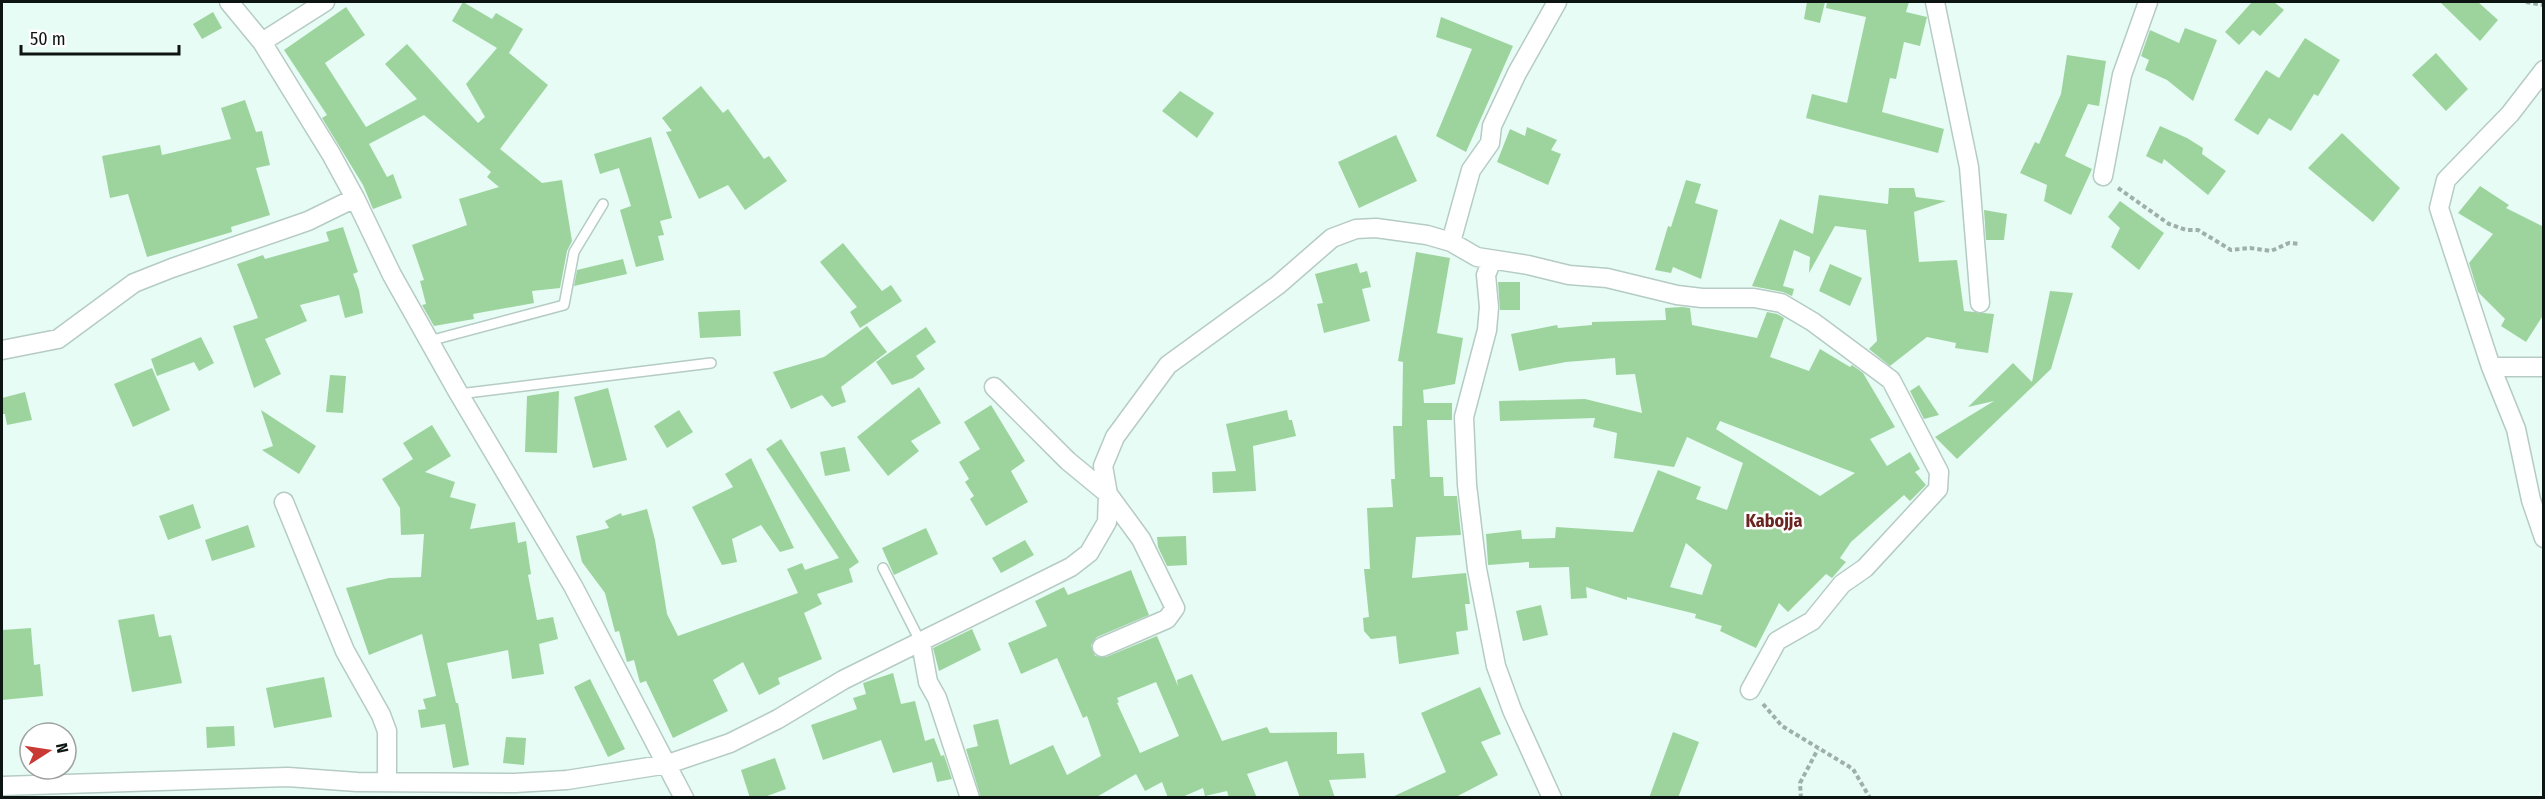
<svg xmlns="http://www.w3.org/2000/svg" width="2545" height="799" viewBox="0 0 2545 799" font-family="'Fira Sans Condensed',sans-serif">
  <rect width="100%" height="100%" fill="#e6fcf5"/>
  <path fill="#9dd49e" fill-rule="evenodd" d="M463 2 492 19 496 13 523 29 509 53 548 85 500 149 542 183 562 180 572 241 567 251 560 288 532 291 534 303 473 314 474 319 434 326 422 305 426 304 420 281 424 280 412 245 467 225 459 199 499 187 487 177 491 172 424 115 369 144 387 177 393 174 402 198 373 209 363 185 322 118 327 115 284 50 346 7 365 35 325 63 366 127 417 99 385 64 407 44 478 123 485 117 466 84 497 48 452 21Z
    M1807 2H1825L1820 23 1804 19Z
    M1827 2H1909L1906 12 1927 17 1920 46 1904 42 1896 79 1890 78 1882 112 1944 129 1938 153 1806 118 1812 94 1847 103 1866 17 1826 8Z
    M2252 2H2274L2284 10 2260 36 2253 30 2239 45 2225 32Z
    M2440 2H2478L2498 20 2480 41Z
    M213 12 222 28 202 39 193 24Z
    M1441 17 1513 46 1466 152 1436 136 1472 49 1436 37Z
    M2185 28 2217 40 2193 101 2167 80 2145 70 2149 60 2141 56 2150 30 2179 43Z
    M2305 38 2340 60 2318 96 2314 94 2291 131 2269 118 2258 135 2234 120 2266 70 2279 78Z
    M2436 53 2468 89 2446 111 2412 75Z
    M2067 55 2106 61 2099 106 2088 104 2065 156 2092 169 2071 215 2044 201 2047 185 2020 173 2035 142 2039 144 2061 94Z
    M701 86 723 113 728 109 764 159 769 156 787 181 745 210 728 185 699 199 666 132 672 131 662 118Z
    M1180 91 1214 113 1197 138 1162 111Z
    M245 100 256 132 262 131 270 165 256 168 270 215 231 227 232 232 147 257 128 194 110 198 102 156 160 145 162 155 231 139 221 108Z
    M2160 126 2187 138 2203 148 2202 154 2226 171 2208 195 2164 159 2162 164 2146 156Z
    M1527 127 1557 140 1551 150 1561 154 1548 185 1497 162 1510 129 1525 136Z
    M2342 133 2400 188 2373 222 2308 168Z
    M1396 135 1417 181 1359 208 1338 162Z
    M651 137 672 218 660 221 664 235 658 236 664 260 636 267 620 210 631 206 619 168 600 174 594 154Z
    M1686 180 1701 184 1695 203 1718 210 1701 279 1673 267 1671 273 1655 270 1668 226 1671 227Z
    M2480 186 2509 205 2506 208 2544 227V314L2526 342 2501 326 2505 319 2478 292 2469 263 2493 234 2458 213Z
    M1889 188H1914L1916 197 1946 201 1914 212 1919 262 1957 260 1964 311 1994 314 1988 353 1955 348 1956 343 1927 337 1890 366 1869 349 1877 341 1866 230 1835 226 1809 273 1810 257 1794 250 1783 286 1794 289 1792 296 1783 292 1752 286 1780 219 1813 234 1819 195 1888 204Z
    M2120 201 2164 233 2139 270 2111 247 2120 228 2108 217Z
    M1984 210 2007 214 2004 240H1986Z
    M343 227 358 272 353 274 359 290 363 313 345 318 339 295 300 305 307 321 265 339 281 374 254 388 233 326 258 318 237 264 263 255 265 259 329 241 326 232Z
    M843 243 882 291 891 285 902 301 860 328 850 312 857 307 820 262Z
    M1416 252 1450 258 1437 333 1463 338 1455 384 1423 390 1424 403H1452V420H1427L1430 477H1443L1444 496H1457L1461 535 1416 537 1412 578 1466 573 1470 604H1465L1468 630 1456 632 1459 654 1399 664 1396 636 1371 639 1364 631 1363 618 1369 617 1364 569H1370L1367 508 1393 507 1391 479H1395L1393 426H1402L1403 362 1398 361Z
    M623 259 627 274 574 286 577 270Z
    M1357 263 1360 273 1367 271 1371 287 1362 289 1370 321 1324 333 1317 304 1323 303 1315 274Z
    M1830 264 1862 278 1850 306 1819 291Z
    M1498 282H1520V310H1500Z
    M2050 291 2073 293 2051 369 1957 459 1935 437 1994 401 1968 407 2013 363 2032 382Z
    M1682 307 1690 308 1692 325 1757 338 1767 312 1777 314 1784 318 1770 357 1809 371 1820 349 1850 367 1852 365 1863 373 1895 427 1870 439 1887 466 1910 452 1920 469 1915 472 1926 485 1910 501 1904 495 1851 542 1840 558 1846 562 1832 578 1826 574 1788 612 1779 603 1756 648 1720 631 1722 626 1695 618 1696 614 1627 597V600L1586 587 1587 598 1571 599 1569 567 1529 568V562L1488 565 1486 534 1521 530 1522 539 1555 538 1556 527 1633 532 1658 470 1701 487 1696 499 1727 510 1743 463 1687 437 1674 467 1614 458 1617 433 1593 427 1595 418 1500 421 1499 401 1585 399 1642 413 1635 374 1616 375 1615 358 1566 362 1519 371 1511 334 1557 325 1558 328 1592 325V322L1666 320 1665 308ZM1720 421 1855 473 1820 496 1716 429ZM1686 543 1712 565 1702 595 1670 587Z
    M740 310 741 336 700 338 698 312Z
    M867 326 887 352 841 387 846 402 832 407 822 395 791 409 773 372 824 357Z
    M926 327 936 342 916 356 925 369 913 378 892 385 876 362Z
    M201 337 214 363 199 371 194 362 157 376 151 359Z
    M152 368 170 410 133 427 114 384Z
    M330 375 346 376 343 413 326 412Z
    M1919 385 1939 415 1924 419 1910 391Z
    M919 387 941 423 911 441 919 451 888 476 857 437Z
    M608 388 627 460 593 468 574 397Z
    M559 391 557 453 525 452 527 396Z
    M25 392 32 420 7 425 5 414H2V398Z
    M991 405 1025 461 1011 471 1028 502 986 526 970 499 974 496 965 482 969 479 959 462 980 449 964 422Z
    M261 410 316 446 299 474 262 450 273 446Z
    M679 410 693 432 667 448 654 426Z
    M1287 410 1289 420H1292L1296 436 1253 446 1256 491 1213 493 1212 472 1236 471 1226 424Z
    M432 425 451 456 425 472 455 482 450 497 476 504 470 529 515 522 518 543 526 541 531 574 528 575 537 620 553 617 558 639 539 644 544 674 512 679 508 650 447 663 456 703H458L469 765 453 768 445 724 421 728 418 710 426 709 423 699 436 696 422 634 369 655 346 588 389 578 421 577 424 534 401 535 400 508 382 479 413 459 403 443Z
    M781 439 859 562 849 569 853 582 817 594 822 604 804 613 822 659 778 678 780 684 759 695 743 662 713 680 728 711 673 738 646 681 640 683 634 660 627 662 619 631 615 632 605 593 582 562 576 536 609 528 605 521 621 513 622 516 647 509 655 540 667 614 678 636 798 593 787 569 802 563 805 570 839 558 766 449Z
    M845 447 850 471 825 476 820 452Z
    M751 458 794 548 780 552 761 525 732 539 737 562 722 565 692 507 733 487 725 474Z
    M193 504 201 528 168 540 159 516Z
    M248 525 255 547 212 561 205 540Z
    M926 528 938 554 894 575 882 548Z
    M1186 536 1187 565 1167 566 1158 547 1157 537Z
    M1025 540 1034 555 1001 573 992 558Z
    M1131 570 1149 615 1097 637 1091 645 1095 656 1106 657 1157 636 1178 686 1177 680 1192 674 1222 741 1267 727 1270 733 1337 732V754L1364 753 1366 778 1329 780 1335 798H1300L1287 761 1247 774 1257 798H1229L1227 791 1205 796 1203 788 1180 798H1168L1162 782 1145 791 1136 774 1095 798H981L966 749 978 746 973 725 998 719 1010 765 1053 745 1067 775 1101 756 1087 716 1083 718 1057 658 1021 674 1008 643 1047 626 1035 601 1064 587 1068 595ZM1156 682 1179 736 1140 753 1117 703 1119 702 1117 698Z
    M1541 605 1548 635 1523 641 1516 611Z
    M154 614 159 637 171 635 182 683 132 692 118 620Z
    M31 628 34 665 40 664 43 696 2 700V630Z
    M972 629 981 650 939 671 933 648Z
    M893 673 901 704 915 701 925 741 934 738 941 756 944 755 952 779 937 782 932 762 893 773 881 740 823 760 811 725 857 709 853 698 866 694 863 683Z
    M324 677 332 717 274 728 266 688Z
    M590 679 625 749 608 757 574 687Z
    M1480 687 1501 734 1481 742 1498 775 1454 798H1390L1446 772 1421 713Z
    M234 726 235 746 207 748 206 727Z
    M1673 732 1699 742 1678 798H1649Z
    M506 737 526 738 524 765 503 763Z
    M775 758 786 789 762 798H750L741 770Z"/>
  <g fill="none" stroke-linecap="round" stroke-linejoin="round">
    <defs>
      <path id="lane" d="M429 341 564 305 574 252 603 204
        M459 394 711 363
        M883 568 921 643"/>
      <path id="street" d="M229 2 262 42 331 154 355 198 392 275 459 394 573 586 684 798
        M1935 2 1969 167 1980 303
        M262 42 325 2
        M2544 70 2510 114 2446 180 2439 208 2491 367 2516 429 2531 500 2544 538
        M2103 176 2122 75 2148 2
        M1451 242 1477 257 1528 265 1569 275 1607 278 1677 295 1702 298H1754L1781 303 1813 322 1891 380 1939 472 1938 489 1865 568 1842 584 1812 621 1777 641 1750 690
        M1492 260 1486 275 1489 307 1487 330 1464 417 1467 485 1477 569 1496 666 1512 710 1552 798
        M2 350 58 339 134 283 172 268 308 221 355 198
        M2491 367H2544
        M994 387 1068 461 1108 494 1141 539 1175 608 1167 619 1102 647
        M284 502 345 651 381 715 387 731V782
        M921 643 928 682 937 698 970 798
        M2 786 288 777 357 782 515 783 567 780 668 764 730 743 778 719 843 680 1071 567 1089 553 1107 522 1108 494 1103 466 1115 437 1168 365 1278 285 1332 238 1356 229 1376 228 1427 235 1451 242 1471 170 1490 143 1492 126 1517 73 1557 2"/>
    </defs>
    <use href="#lane" stroke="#b5cbc4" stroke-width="12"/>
    <use href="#street" stroke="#b5cbc4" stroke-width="21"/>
    <path stroke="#9fb0ab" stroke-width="4" stroke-dasharray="4.5 3" stroke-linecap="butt" d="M2526 2 2544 5
      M2118 188 2169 224 2186 230H2198L2231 250 2250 248 2271 251 2289 243 2300 244
      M1763 704 1782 726 1853 769 1870 798
      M1801 798 1800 783 1818 749"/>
    <use href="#lane" stroke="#fff" stroke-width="9"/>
    <use href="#street" stroke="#fff" stroke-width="18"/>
  </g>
  <g text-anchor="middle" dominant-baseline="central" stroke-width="5" stroke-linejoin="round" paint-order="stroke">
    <g font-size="18" font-weight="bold" fill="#6a2520" stroke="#fff">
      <text x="1774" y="521">Kabojja</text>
    </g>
  </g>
  <rect width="2545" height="799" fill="none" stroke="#0d1512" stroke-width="6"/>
  <g transform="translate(48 751) rotate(78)"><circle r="28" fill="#ffffff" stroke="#9ea1a0" stroke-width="1.5"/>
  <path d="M0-4.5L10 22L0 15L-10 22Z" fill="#c83a33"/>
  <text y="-9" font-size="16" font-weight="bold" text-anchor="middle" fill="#0d1512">N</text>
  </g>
  <path d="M21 45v9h158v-9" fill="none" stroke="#0d1512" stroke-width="3"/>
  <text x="30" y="45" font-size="18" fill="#0d1512" stroke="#ffffff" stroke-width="4.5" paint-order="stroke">50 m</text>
</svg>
